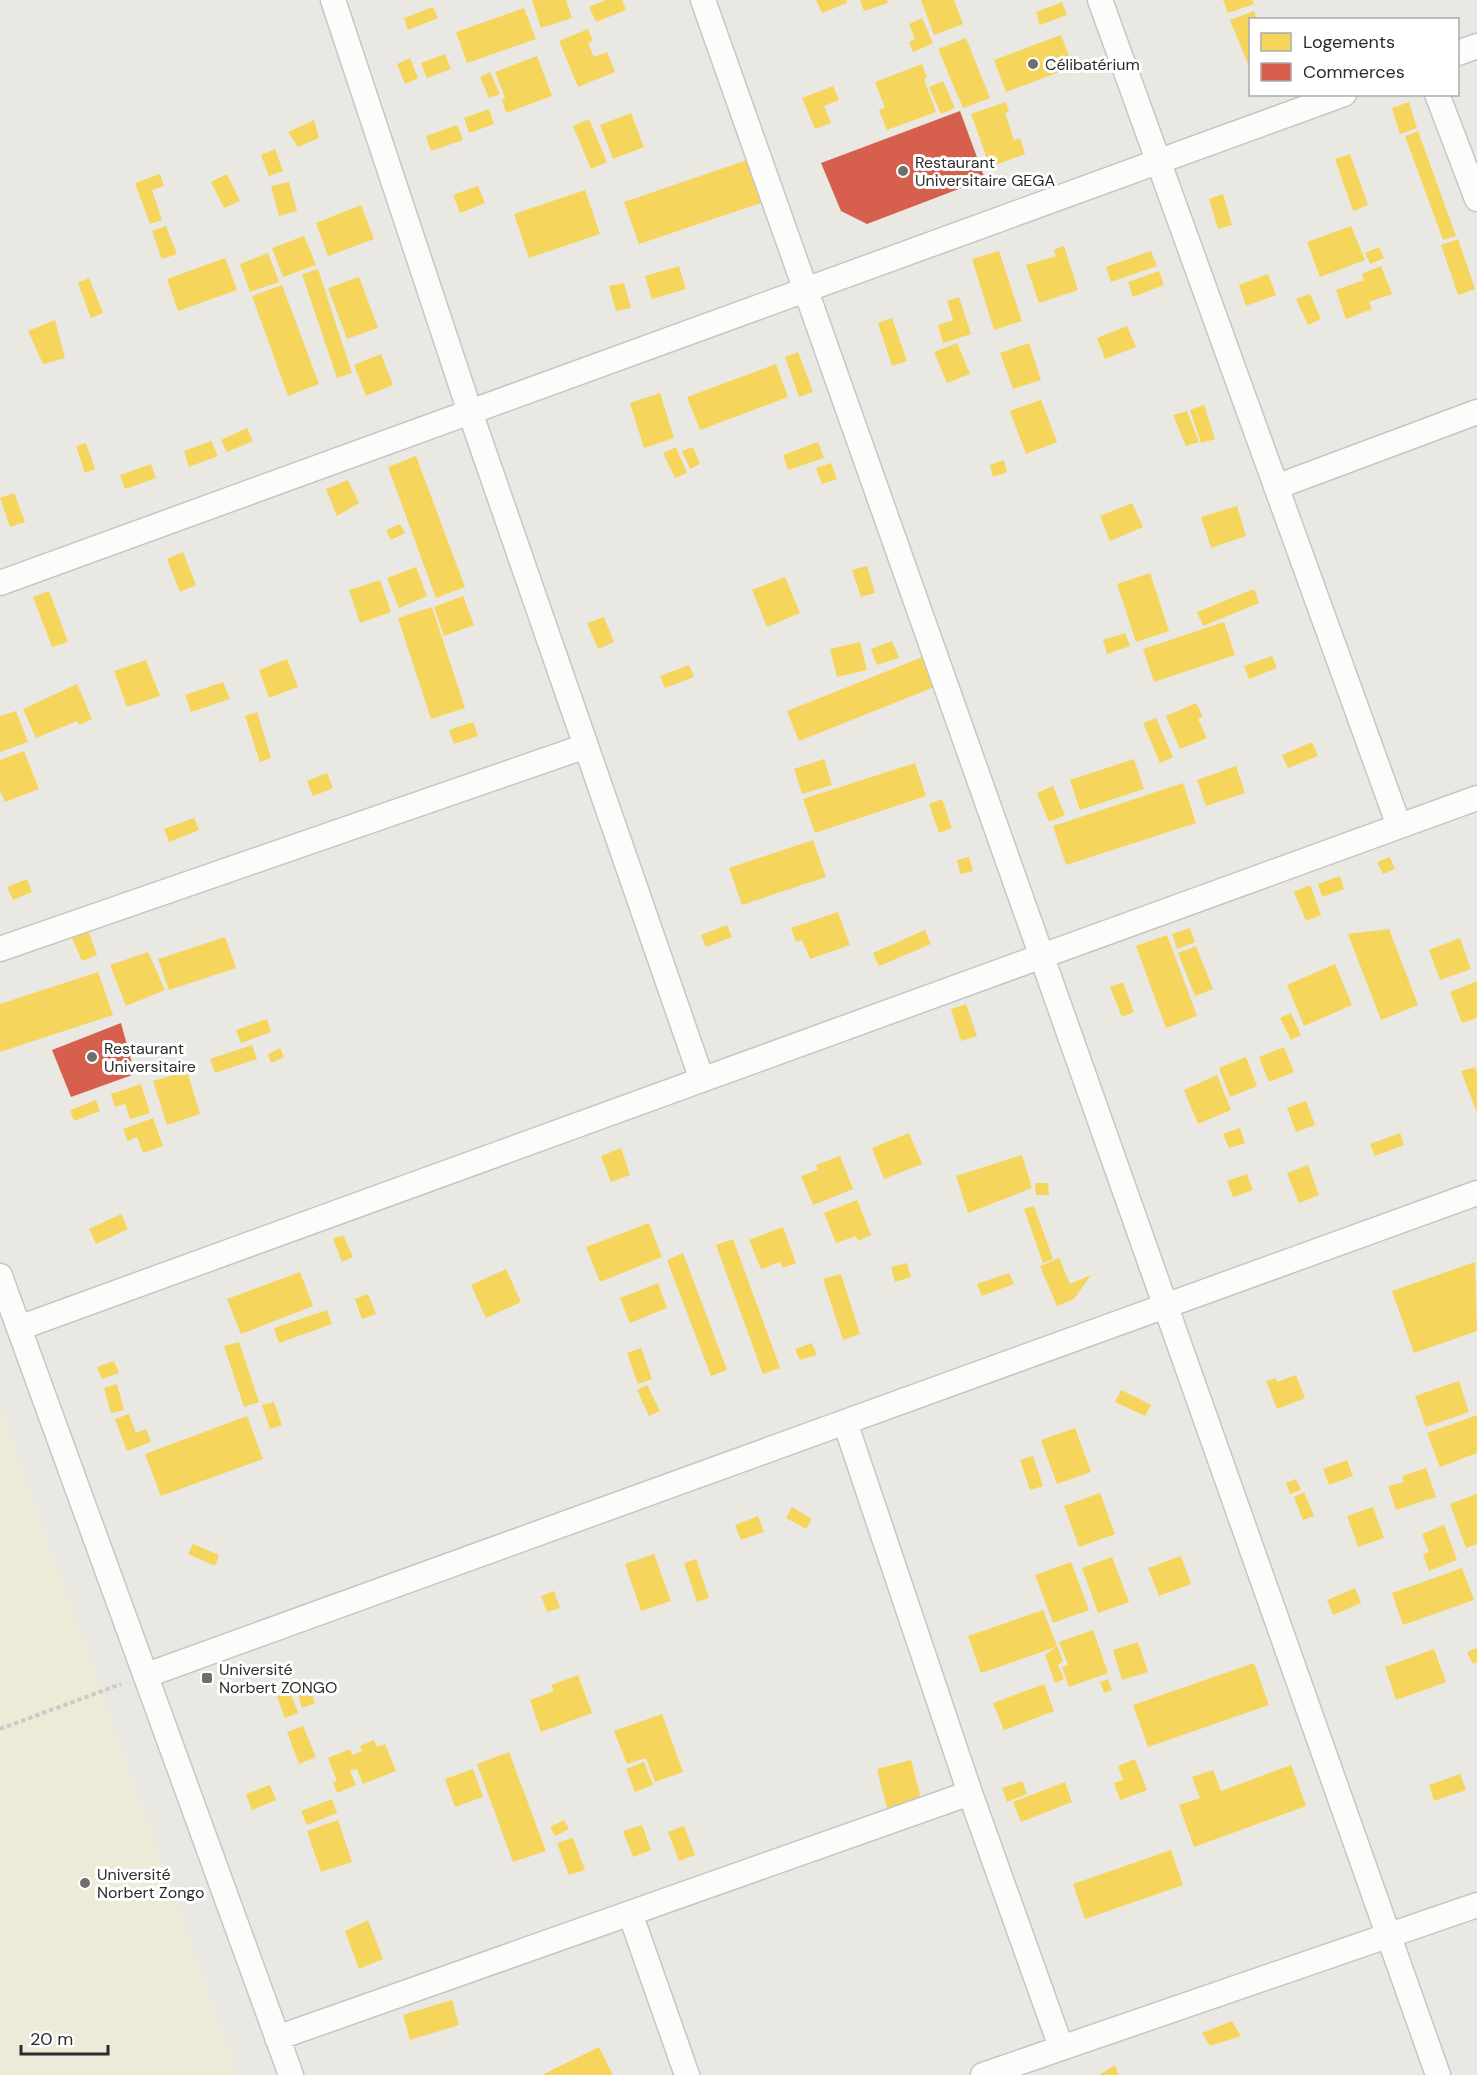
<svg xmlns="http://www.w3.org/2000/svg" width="1477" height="2075" viewBox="0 0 1477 2075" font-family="'DM Sans',sans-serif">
  <rect width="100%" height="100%" fill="#eae8e2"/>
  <path fill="#edead7" d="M0 1406 101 1691 238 2075H0Z"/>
  <path fill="#f6d55c" d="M532 0H566L572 18 541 28Z
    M606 0H622L626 10 596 22 589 7Z
    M816 0H846L847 3 822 13Z
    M860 0H887L888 3 864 11Z
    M921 0H954L963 24 934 35Z
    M1223 0H1252L1254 4 1228 13Z
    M1062 2 1067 15 1040 25 1036 12Z
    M433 7 438 18 408 30 404 18Z
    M524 8 536 39 467 63 456 32Z
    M1254 11 1257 20H1250V69L1230 20Z
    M922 18 933 43 913 52 909 42 915 39 909 24Z
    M588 29 593 41 588 43 594 57 607 52 615 72 578 87 559 41Z
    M1061 35 1073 67 1006 92 994 60Z
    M966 38 990 98 963 108 938 49Z
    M445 54 451 69 427 78 421 63Z
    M537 56 552 96 506 113 502 100 505 98 495 72Z
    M410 58 418 78 405 84 397 64Z
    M922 64 927 78 924 79 936 112 887 130 879 110 885 108 875 82Z
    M490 72 500 94 489 98 480 77Z
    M943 81 955 108 941 114 929 87Z
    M833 86 839 100 824 106 831 123 815 129 802 98Z
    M1006 102 1009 112 1005 113 1014 140 1020 138 1025 154 990 167 971 114Z
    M1409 102 1417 128 1400 134 1392 108Z
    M489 109 494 124 469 133 464 118Z
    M631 113 644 147 613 159 600 125Z
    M589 119 607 162 591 169 573 126Z
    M314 120 319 138 298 147 288 132Z
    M457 125 463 140 431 151 426 136Z
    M1418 131 1456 236 1443 240 1405 136Z
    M275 149 283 171 269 176 261 155Z
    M1350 154 1368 205 1353 211 1335 159Z
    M747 160 761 203 639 244 624 202Z
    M160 174 164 186 152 190 162 220 150 224 135 183Z
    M227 174 240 201 224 208 211 182Z
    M289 182 297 211 279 216 271 186Z
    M478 186 485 203 460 213 453 195Z
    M585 190 600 234 529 258 514 214Z
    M1223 194 1232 225 1218 229 1209 199Z
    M361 205 374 239 328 256 316 223Z
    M166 226 177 254 162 259 152 231Z
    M1351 226 1365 260 1320 277 1307 242Z
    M304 236 316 265 283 277 272 248Z
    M1458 239 1475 289 1458 295 1441 245Z
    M1064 246 1078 290 1039 303 1026 265 1056 256 1053 250Z
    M1379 247 1384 258 1370 264 1365 253Z
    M999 251 1022 321 994 330 972 259Z
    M1151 251 1157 266 1111 282 1106 267Z
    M268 253 279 282 250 292 240 264Z
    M225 258 237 290 178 311 167 279Z
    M679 266 686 289 652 299 645 276Z
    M1381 266 1392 294 1369 302 1372 309 1346 319 1336 290 1364 280 1362 274Z
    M318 269 352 373 337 378 302 274Z
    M1159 271 1164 285 1133 297 1128 282Z
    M1268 274 1276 295 1246 306 1239 285Z
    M359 277 378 328 347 339 328 288Z
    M89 278 103 313 91 318 78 283Z
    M624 283 631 308 616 311 609 286Z
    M282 285 319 384 288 396 252 296Z
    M1310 294 1321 319 1308 325 1296 299Z
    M959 297 971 334 943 343 938 325 953 320 947 301Z
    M892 318 907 361 892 366 878 323Z
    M55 320 65 358 43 364 28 331Z
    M1127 326 1136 347 1105 359 1097 338Z
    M957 343 970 374 947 383 934 352Z
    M1029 343 1041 380 1013 389 1000 353Z
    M798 352 813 392 799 397 785 357Z
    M381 354 393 385 366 396 354 365Z
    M776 364 788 397 700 430 687 397Z
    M660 393 674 438 644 448 630 403Z
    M1041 400 1057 442 1026 454 1010 411Z
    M1204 405 1215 439 1201 443 1190 410Z
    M1187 411 1199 442 1186 446 1173 415Z
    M247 428 253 441 227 452 221 440Z
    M211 441 218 456 189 467 184 451Z
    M818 442 824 458 788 470 783 455Z
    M86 443 95 469 85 473 76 446Z
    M676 447 687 473 675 478 663 453Z
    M693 447 700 464 690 469 682 451Z
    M416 456 465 587 436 598 388 467Z
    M1004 460 1007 472 993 477 990 465Z
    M831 463 837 479 822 484 816 468Z
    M151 464 156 478 125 489 120 475Z
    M348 480 359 503 337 516 326 489Z
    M14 493 25 522 10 527 0 498Z
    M1132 503 1143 527 1110 541 1100 516Z
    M1237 506 1246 536 1211 548 1201 517Z
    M400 524 405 533 391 540 386 530Z
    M183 552 196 585 180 592 167 559Z
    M867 566 875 593 861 597 852 570Z
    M416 567 427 596 399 608 387 578Z
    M1150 573 1169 631 1136 642 1117 584Z
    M785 577 800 613 767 627 752 590Z
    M380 580 391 612 360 623 349 590Z
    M1254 589 1259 603 1203 626 1197 612Z
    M49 591 68 642 52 647 33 597Z
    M463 596 474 625 444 636 434 607Z
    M432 607 465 708 431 719 398 618Z
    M604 617 614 642 598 649 587 623Z
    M1224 622 1235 655 1154 682 1143 649Z
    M1125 633 1130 646 1107 654 1103 640Z
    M892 641 899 658 877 665 871 649Z
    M860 642 867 670 837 677 830 649Z
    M925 656 937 686 799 741 787 711Z
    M1272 656 1277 668 1249 679 1244 666Z
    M287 659 298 687 269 698 259 670Z
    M146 660 160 696 127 707 114 671Z
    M689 665 694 677 665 688 660 676Z
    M223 682 230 699 191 712 185 695Z
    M77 684 92 719 79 725 77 721 36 738 23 709Z
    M1196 703 1203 717 1198 719 1207 738 1180 749 1166 716Z
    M16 711 28 742 0 752V716Z
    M257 712 271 758 260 762 245 716Z
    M1156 718 1173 757 1160 763 1143 723Z
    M473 722 478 736 454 744 449 730Z
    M1312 742 1318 756 1288 768 1282 755Z
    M24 751 39 789 5 802 0 791V760Z
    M824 759 832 785 802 794 794 769Z
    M1134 759 1144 789 1080 810 1070 780Z
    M915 763 926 796 815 833 803 799Z
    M1236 766 1245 793 1206 806 1197 780Z
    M327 773 333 788 313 796 307 781Z
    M1183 783 1196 823 1066 865 1053 826Z
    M1053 786 1065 815 1049 822 1037 793Z
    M942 799 952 828 939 833 929 804Z
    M194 818 199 830 169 842 164 829Z
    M813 840 826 877 742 905 729 868Z
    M969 857 973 871 960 874 957 860Z
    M1390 857 1395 869 1383 874 1377 862Z
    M1340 876 1344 889 1322 897 1318 884Z
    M27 879 32 892 13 900 7 887Z
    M1310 885 1321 915 1306 921 1294 892Z
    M838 912 850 945 810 959 802 940 796 942 791 928Z
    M727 925 732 937 706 947 701 935Z
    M87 927 97 955 82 961 70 933Z
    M1190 928 1195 942 1177 949 1172 934Z
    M1389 929 1418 1005 1381 1020 1348 934Z
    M925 930 931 944 879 966 873 953Z
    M1167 935 1197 1016 1166 1028 1136 946Z
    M225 937 236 968 169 990 158 959Z
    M1460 938 1471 969 1440 980 1429 950Z
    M1196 946 1213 989 1195 996 1178 953Z
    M148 952 165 990 126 1006 110 965Z
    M1335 964 1352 1005 1304 1026 1287 985Z
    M98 972 113 1015 0 1052V1004Z
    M1477 981V1018L1462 1023 1450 992Z
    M1123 982 1134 1012 1122 1017 1110 987Z
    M966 1004 977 1036 961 1041 951 1009Z
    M1291 1013 1301 1035 1291 1040 1280 1018Z
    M267 1019 271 1032 241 1043 236 1030Z
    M252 1045 257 1059 215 1073 210 1059Z
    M1284 1047 1294 1072 1269 1082 1259 1057Z
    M280 1048 284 1057 271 1063 268 1054Z
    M1246 1057 1257 1086 1230 1097 1219 1068Z
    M1475 1067 1477 1073V1113L1461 1071Z
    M187 1071 200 1114 167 1125 153 1081Z
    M1217 1075 1231 1110 1198 1124 1184 1090Z
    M141 1084 150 1113 130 1119 125 1104 115 1107 111 1094Z
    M96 1100 100 1111 74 1121 70 1110Z
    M1306 1101 1315 1125 1296 1132 1287 1108Z
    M153 1118 163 1146 143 1153 137 1137 128 1141 123 1129Z
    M1240 1128 1245 1143 1229 1148 1223 1134Z
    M909 1133 922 1164 884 1179 872 1148Z
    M1400 1133 1404 1145 1375 1156 1370 1144Z
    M621 1148 630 1175 611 1182 601 1156Z
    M1022 1155 1032 1188 968 1213 956 1176Z
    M840 1156 853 1189 813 1205 801 1176 818 1170 816 1165Z
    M1308 1165 1319 1195 1299 1203 1287 1173Z
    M1247 1174 1253 1190 1233 1197 1227 1181Z
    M1035 1183H1048L1049 1195H1036Z
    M857 1200 871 1235 858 1241 856 1236 836 1243 824 1213Z
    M1034 1206 1053 1259 1043 1263 1024 1209Z
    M121 1214 128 1229 96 1244 89 1229Z
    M649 1223 662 1257 600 1282 586 1247Z
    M783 1227 796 1263 783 1268 780 1262 761 1269 749 1240Z
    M343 1235 353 1257 342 1262 333 1239Z
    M733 1239 780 1368 763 1374 716 1245Z
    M683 1253 727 1370 711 1376 667 1260Z
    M1059 1258 1070 1284 1091 1275 1074 1299 1057 1306 1040 1266Z
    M1475 1262 1477 1331 1414 1353 1392 1291Z
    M907 1263 911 1277 895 1282 891 1267Z
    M506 1269 521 1302 486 1318 471 1285Z
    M300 1272 313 1306 241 1334 227 1299Z
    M1009 1273 1014 1284 982 1296 977 1284Z
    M841 1274 860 1334 843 1340 823 1279Z
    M658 1283 667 1308 630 1323 620 1298Z
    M368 1294 376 1314 362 1319 355 1299Z
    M327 1310 332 1324 279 1343 274 1328Z
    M239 1342 259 1402 244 1407 224 1346Z
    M812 1343 817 1355 800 1360 795 1349Z
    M641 1348 652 1379 638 1384 627 1353Z
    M114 1361 119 1373 102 1379 97 1367Z
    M1296 1375 1305 1398 1277 1409 1266 1381 1276 1378 1277 1382Z
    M1459 1381 1469 1412 1426 1427 1415 1396Z
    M117 1384 124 1410 111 1413 104 1388Z
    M647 1385 660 1411 649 1416 637 1390Z
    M1121 1390 1151 1405 1145 1416 1115 1402Z
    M274 1402 282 1425 270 1429 262 1405Z
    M129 1414 136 1433 146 1429 151 1442 127 1451 115 1419Z
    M1477 1415V1453L1440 1467 1427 1433Z
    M247 1416 263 1459 161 1496 145 1454Z
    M1075 1428 1091 1472 1057 1484 1041 1440Z
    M1033 1456 1043 1486 1030 1490 1020 1460Z
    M1347 1460 1353 1476 1329 1485 1323 1469Z
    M1426 1468 1436 1497 1396 1510 1388 1486 1404 1482 1402 1476Z
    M1296 1479 1301 1490 1290 1494 1286 1483Z
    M1304 1492 1314 1516 1303 1520 1294 1497Z
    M1100 1493 1115 1534 1079 1547 1064 1506Z
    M1477 1494V1544L1466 1548 1450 1504Z
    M792 1507 812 1519 806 1529 786 1518Z
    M1373 1507 1384 1538 1358 1547 1347 1516Z
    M758 1516 764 1532 741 1540 735 1525Z
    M1444 1525 1457 1560 1429 1571 1423 1554 1429 1552 1422 1534Z
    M193 1544 219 1555 215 1566 188 1554Z
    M654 1554 671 1601 641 1611 625 1564Z
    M1181 1556 1191 1584 1159 1596 1148 1568Z
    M1112 1557 1129 1602 1098 1613 1082 1568Z
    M696 1559 709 1598 697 1602 684 1563Z
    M1071 1562 1089 1610 1053 1623 1035 1575Z
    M1462 1568 1474 1600 1403 1625 1392 1593Z
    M1355 1588 1361 1603 1333 1615 1327 1600Z
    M554 1591 560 1608 547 1612 541 1596Z
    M1043 1610 1063 1661 1058 1665 1064 1679 1055 1683 1045 1655 1056 1647 981 1673 968 1636Z
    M1093 1630 1108 1673 1069 1687 1062 1667 1068 1665 1059 1642Z
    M1138 1642 1148 1672 1122 1680 1113 1650Z
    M1477 1648V1662L1473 1664 1467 1652Z
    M1434 1649 1446 1682 1396 1700 1385 1667Z
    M1254 1663 1269 1705 1148 1747 1133 1705Z
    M578 1675 592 1713 541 1732 530 1700 554 1691 551 1685Z
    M1108 1679 1112 1690 1104 1693 1100 1682Z
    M307 1680 315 1703 302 1708 295 1685Z
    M1044 1684 1054 1711 1004 1730 993 1703Z
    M288 1686 298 1713 285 1718 275 1691Z
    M662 1714 683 1772 655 1782 646 1758 627 1764 614 1731Z
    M303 1726 316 1757 299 1764 287 1732Z
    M374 1740 377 1747 385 1744 396 1771 363 1784 357 1769 350 1771 356 1785 337 1793 333 1782 337 1781 328 1758 350 1749 352 1755 362 1751 360 1746Z
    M509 1752 546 1851 513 1862 477 1764Z
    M1135 1759 1147 1790 1120 1800 1114 1783 1123 1780 1118 1766Z
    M911 1760 921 1799 887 1808 877 1769Z
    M644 1762 653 1785 635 1792 626 1769Z
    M1291 1765 1306 1806 1194 1847 1179 1805 1200 1798 1192 1777 1213 1770 1221 1791Z
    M473 1769 483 1797 455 1807 445 1779Z
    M1460 1774 1466 1790 1434 1801 1429 1785Z
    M1022 1781 1027 1794 1007 1802 1002 1788Z
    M1065 1782 1072 1802 1021 1822 1013 1802Z
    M270 1785 276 1800 252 1810 246 1794Z
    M332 1799 337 1813 307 1825 301 1811Z
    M338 1820 352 1862 321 1872 307 1831Z
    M564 1820 569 1829 555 1836 550 1827Z
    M642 1825 651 1850 633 1857 623 1831Z
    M684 1826 695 1855 679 1861 668 1832Z
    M573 1838 585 1870 569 1875 557 1843Z
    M1171 1850 1183 1885 1085 1919 1073 1884Z
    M368 1920 383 1959 359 1969 345 1931Z
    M452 2000 459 2025 410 2040 403 2015Z
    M1232 2021 1241 2036 1210 2046 1202 2033Z
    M599 2047 613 2075H542Z
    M1115 2065 1119 2075H1099Z"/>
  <path fill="#d6604d" d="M960 111 985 179 867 224 841 211 821 163Z
    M121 1023 135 1074 71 1097 52 1050Z"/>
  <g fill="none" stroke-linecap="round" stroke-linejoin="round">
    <defs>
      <path id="minor" d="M333 0 470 412 702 1080
        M703 0 1438 2075
        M1100 0 1399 826
        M1458 53 1477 46
        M1437 94 1477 199
        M1276 487 1477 412
        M0 583 1344 94
        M0 949 586 746
        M0 1276 291 2075
        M19 1328 1477 798
        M845 1422 970 1793 1061 2047
        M147 1675 1477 1193
        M630 1913 687 2075
        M277 2038 970 1793
        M983 2075 1477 1905"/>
    </defs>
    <use href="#minor" stroke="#c7c6c7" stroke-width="27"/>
    <path stroke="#cacac9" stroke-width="4" stroke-dasharray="4.5 3" stroke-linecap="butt" d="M0 1729 121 1684"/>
    <use href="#minor" stroke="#fcfcfb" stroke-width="24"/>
  </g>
  <g fill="#6e6e6c" stroke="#fff" stroke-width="2">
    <circle cx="1033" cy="64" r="6"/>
    <circle cx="903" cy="171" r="6"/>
    <circle cx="92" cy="1057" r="6"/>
    <rect x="201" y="1672" width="12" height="12" rx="3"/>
    <circle cx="85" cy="1883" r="6"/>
  </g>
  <g text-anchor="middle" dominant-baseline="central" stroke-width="6" stroke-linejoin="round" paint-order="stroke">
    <g font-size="16" fill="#2c2c2c" stroke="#fff" text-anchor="start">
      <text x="1045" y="64">Célibatérium</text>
      <text x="915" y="162">Restaurant<tspan x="915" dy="18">Universitaire GEGA</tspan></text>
      <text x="104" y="1048">Restaurant<tspan x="104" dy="18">Universitaire</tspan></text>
      <text x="219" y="1669">Université<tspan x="219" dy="18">Norbert ZONGO</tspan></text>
      <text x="97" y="1874">Université<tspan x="97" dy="18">Norbert Zongo</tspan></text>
    </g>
  </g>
  <rect x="1249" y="18" width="210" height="78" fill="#ffffff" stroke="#ababab" stroke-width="1.5"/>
  <rect x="1261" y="33" width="30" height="18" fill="#f6d55c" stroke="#ababab" stroke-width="1.5"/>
  <text x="1303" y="48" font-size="18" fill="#2c2c2c">Logements</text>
  <rect x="1261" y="63" width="30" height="18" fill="#d6604d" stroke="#ababab" stroke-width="1.5"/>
  <text x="1303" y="78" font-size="18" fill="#2c2c2c">Commerces</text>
  <path d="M21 2045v9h87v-9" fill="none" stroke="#2c2c2c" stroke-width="3"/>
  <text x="30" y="2045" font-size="18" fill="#2c2c2c" stroke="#ffffff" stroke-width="4.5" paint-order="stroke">20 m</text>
</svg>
